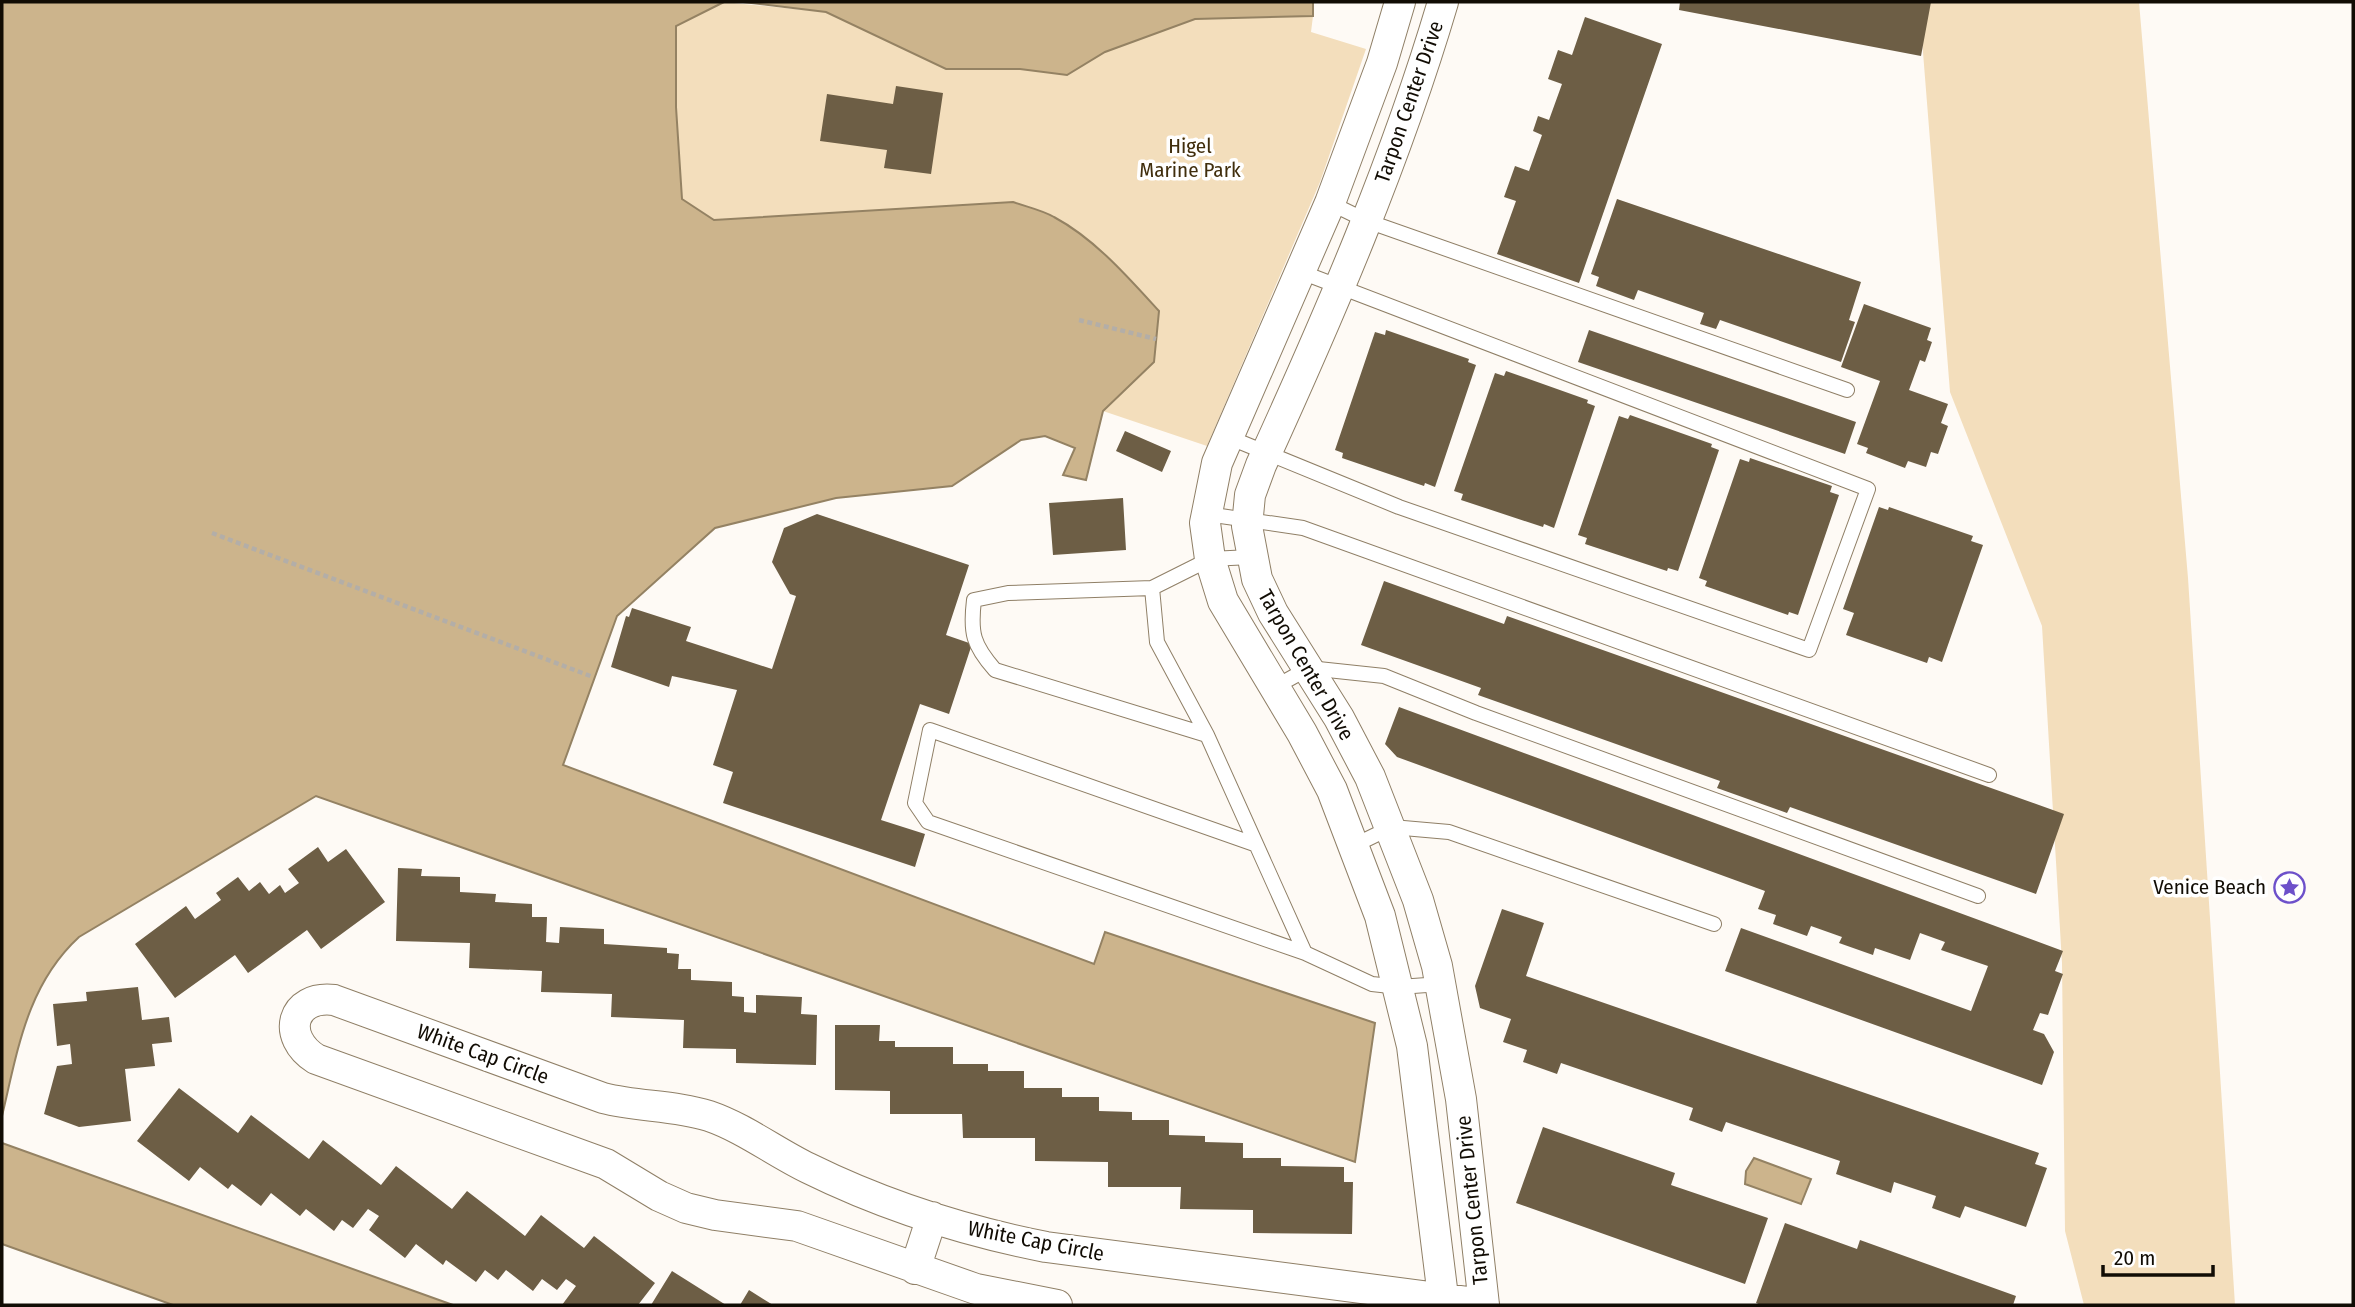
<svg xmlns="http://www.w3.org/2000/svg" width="2355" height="1307" viewBox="0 0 2355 1307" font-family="'Fira Sans Condensed',sans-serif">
  <rect width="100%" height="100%" fill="#fefaf5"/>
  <path fill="#f3debc" d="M724 2 826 12 946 68 1020 69 1067 75 1105 52 1195 19 1313 16 1311 32 1366 49 1320 182 1207 446 1103 411 1154 362 1159 311C1128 277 1095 239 1054 217 1042 210 1026 207 1013 202L714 220 682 199 676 107V25Z
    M1919 2H2139L2188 578 2235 1305H2084L2065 1231 2062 963 2042 626 1950 392Z"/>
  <path fill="#ccb48c" stroke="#948263" stroke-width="2" d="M2 2H724L676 26V107L682 199 714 220 1013 202C1027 207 1042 210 1054 217 1095 239 1128 277 1159 311L1154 362 1103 411 1086 480 1063 475 1075 448 1045 436 1021 440 952 486 836 498 715 528 617 616 563 765 1094 964 1105 932 1375 1023 1355 1162 316 796 79 937C27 985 18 1049 2 1116Z
    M743 2H1313V16L1195 19 1105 52 1067 75 1020 69H946L826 12Z
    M2 1143 453 1305H173L2 1244Z
    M1754 1158 1811 1179 1801 1204 1745 1184 1746 1171Z"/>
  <path fill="#6d5e45" d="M1680 2H1931L1921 56 1679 10Z
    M1585 17 1662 44 1579 283 1497 254 1516 201 1504 197 1515 166 1529 171 1542 135 1533 131 1538 116 1549 120 1562 84 1548 79 1558 50 1572 55Z
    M896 86 943 93 931 174 884 168 887 150 820 141 827 94 893 104Z
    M1617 199 1861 282 1849 320 1855 322 1841 362 1720 320 1716 329 1700 324 1704 313 1638 290 1634 300 1596 286 1599 277 1591 274Z
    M1864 304 1931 328 1927 340 1932 342 1925 362 1920 360 1909 390 1948 404 1941 423 1948 426 1938 454 1931 452 1926 467 1908 461 1905 468 1866 453 1868 448 1857 444 1880 381 1841 367Z
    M1386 330 1469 359 1468 362 1476 365 1435 487 1425 483 1424 486 1342 458 1343 453 1335 450 1375 332 1385 335Z
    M1589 330 1856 422 1845 454 1578 362Z
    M1506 371 1588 400 1587 403 1595 406 1554 528 1544 524 1543 527 1461 500 1463 494 1454 491 1495 373 1504 376Z
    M1630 415 1712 444 1711 447 1719 450 1678 571 1668 568 1667 571 1585 544 1587 538 1578 535 1619 416 1628 419Z
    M1125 431 1171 451 1162 472 1116 451Z
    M1750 458 1832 486 1830 492 1839 495 1798 615 1789 612 1788 615 1705 586 1707 581 1699 578 1740 459 1749 462Z
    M1123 498 1126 550 1053 555 1049 503Z
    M1879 507 1888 510 1889 507 1973 536 1971 541 1983 545 1942 662 1929 657 1927 663 1846 635 1854 613 1843 609Z
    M817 514 969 565 946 635 972 644 949 714 920 704 881 820 925 834 915 867 723 803 733 772 713 765 737 690 672 676 669 687 611 667 626 616 629 617 632 608 691 627 686 641 772 669 796 596 790 594 772 562 784 528Z
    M1384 581 1504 624 1507 616 2064 814 2036 894 1790 807 1787 813 1717 788 1720 781 1478 695 1481 688 1361 645Z
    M1399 707 2063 951 2055 971 2063 974 2048 1015 2040 1013 2033 1030 2044 1034 2054 1052 2042 1085 1725 971 1741 928 1971 1011 1988 966 1941 950 1945 942 1920 933 1910 960 1875 948 1873 955 1839 943 1842 937 1811 926 1807 936 1773 924 1776 915 1758 909 1765 891 1397 757 1385 744Z
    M318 847 328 862 346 849 385 902 321 949 307 930 248 973 235 955 175 998 135 944 186 906 195 919 221 900 216 893 238 877 249 891 260 882 269 894 280 885 285 893 299 883 288 869Z
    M398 868 422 869 421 876 460 877V892L496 894 495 902 532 904V917H547L546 942 559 943 560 927 604 929V944L667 948V953L679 954 678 969H691V980L732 982V996L744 997V1012L756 1013V995L802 997 801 1014 817 1015 816 1065 736 1063V1049L683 1048 684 1020 611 1017 612 994 541 992 542 971 469 968 470 943 396 941Z
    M1502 909 1544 923 1526 976 2039 1153 2035 1164 2047 1168 2026 1227 1965 1206 1960 1218 1932 1208 1936 1196 1894 1182 1891 1193 1836 1174 1840 1161 1726 1122 1722 1132 1689 1120 1693 1108 1561 1063 1557 1074 1523 1062 1527 1050 1503 1042 1511 1019 1480 1008 1475 986Z
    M138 987 142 1020 169 1017 172 1042 152 1044 155 1066 125 1069 131 1121 79 1127 44 1114 57 1066 72 1064 70 1044 57 1046 53 1004 87 1001 86 992Z
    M835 1025H880L879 1041H895V1047H953V1064H988V1071H1024V1088H1062V1097H1099V1111L1132 1112V1120H1169V1135L1205 1136V1142L1243 1143V1158H1281V1166L1344 1167V1182H1353L1352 1234 1253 1233V1210L1180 1209 1181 1187H1108V1162L1035 1161V1138H963L962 1114H890V1091L835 1090Z
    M179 1088 238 1133 251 1115 309 1159 323 1140 381 1185 396 1166 452 1209 467 1191 525 1236 541 1215 584 1248 594 1236 655 1283 638 1305H562L576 1286 566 1279 557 1290 542 1279 533 1291 506 1270 498 1280 485 1270 476 1282 446 1260 443 1265 416 1244 405 1258 369 1230 379 1216 368 1209 353 1228 342 1220 334 1231 306 1209 300 1216 271 1193 261 1206 232 1184 228 1189 200 1167 189 1181 137 1141Z
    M1543 1127 1675 1173 1671 1185 1768 1218 1745 1284 1516 1203Z
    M1785 1223 1857 1249 1860 1240 2016 1296 2013 1305H1761L1756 1303Z
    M672 1271 726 1305H651Z
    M749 1290 773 1305H740Z"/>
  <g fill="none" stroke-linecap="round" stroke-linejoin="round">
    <defs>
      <path id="lane" d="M1330 203 1367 221 1847 390
        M1228 437 1399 507 1809 650 1868 489 1301 272
        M1207 514 1303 528 1989 775
        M1152 588 1157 642 1207 735 1305 953
        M1275 687 1309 668 1384 676 1476 713 1978 896
        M1207 735 995 670C973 645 970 633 974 600L1008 593 1152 588 1210 559 1251 557
        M1254 844 930 730 915 803 928 822 1305 953 1372 984 1399 987 1441 984
        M1355 845 1392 827 1449 832 1714 924"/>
      <path id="street" d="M1400 2 1382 63 1330 203 1217 463 1205 523 1210 559 1223 601 1302 733 1332 790 1380 916 1412 1046 1444 1305
        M1443 2C1396 161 1330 314 1261 465L1250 495 1247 526 1257 579 1273 613 1339 718 1370 777 1418 900 1437 966 1461 1099 1484 1305
        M915 1269 932 1217
        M1057 1305 976 1289 797 1226 715 1215 686 1208 659 1196 606 1164 316 1059C281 1037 291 995 334 1000L603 1098C638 1107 675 1105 709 1116 744 1128 775 1152 808 1168 883 1205 965 1231 1046 1247L1484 1304"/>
    </defs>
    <use href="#lane" stroke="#8f7f66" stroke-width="16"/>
    <use href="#street" stroke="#8f7f66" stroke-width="32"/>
    <path stroke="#b3aea8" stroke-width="4.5" stroke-dasharray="5 3.5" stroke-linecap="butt" d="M1079 320 1156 339
      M212 533 593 677"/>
    <use href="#lane" stroke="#fff" stroke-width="14"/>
    <use href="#street" stroke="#fff" stroke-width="30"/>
  </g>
  <defs>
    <symbol id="sight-ring" viewBox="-11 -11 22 22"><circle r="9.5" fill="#fff" stroke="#6d50ca" stroke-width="1.5"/><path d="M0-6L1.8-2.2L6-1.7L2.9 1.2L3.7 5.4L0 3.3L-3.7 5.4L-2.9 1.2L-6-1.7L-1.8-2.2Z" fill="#6d50ca"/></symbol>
  </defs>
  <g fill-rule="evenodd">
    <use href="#sight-ring" x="2272" y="870" width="35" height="35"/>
  </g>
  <g text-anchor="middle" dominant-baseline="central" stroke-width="7" stroke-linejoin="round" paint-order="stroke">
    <g font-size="21" fill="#110c04" stroke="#fff">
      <text transform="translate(1409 102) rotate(-71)">Tarpon Center Drive</text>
      <text transform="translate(1306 665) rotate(60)">Tarpon Center Drive</text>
      <text transform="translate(483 1054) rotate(20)">White Cap Circle</text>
      <text transform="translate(1472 1200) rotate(-96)">Tarpon Center Drive</text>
      <text transform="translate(1036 1241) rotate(11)">White Cap Circle</text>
    </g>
    <g font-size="21" fill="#402e0d" stroke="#fff">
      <text x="1190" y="146">Higel<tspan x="1190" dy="24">Marine Park</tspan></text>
    </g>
    <g font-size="21" fill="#110c04" stroke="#fff" text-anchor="end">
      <text x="2266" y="887">Venice Beach</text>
    </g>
  </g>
  <rect width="2355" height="1307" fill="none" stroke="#110c04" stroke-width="7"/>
  <path d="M2103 1265v10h110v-10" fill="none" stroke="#110c04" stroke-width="3.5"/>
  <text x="2114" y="1265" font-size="21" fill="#110c04" stroke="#ffffff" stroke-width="5" paint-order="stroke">20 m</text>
</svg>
